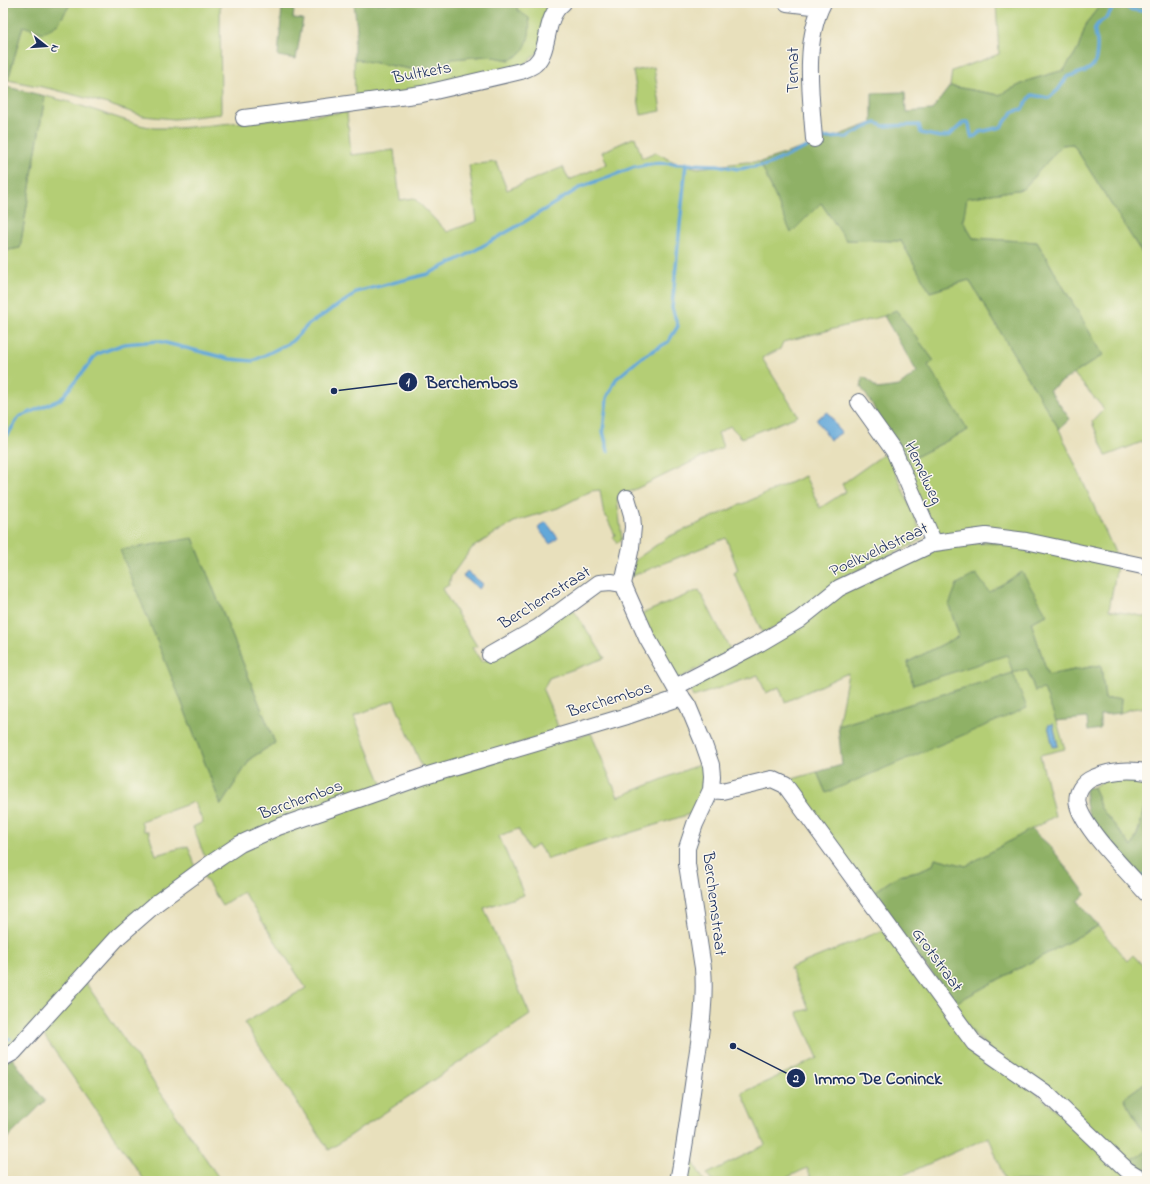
<svg xmlns="http://www.w3.org/2000/svg" width="1150" height="1184" viewBox="0 0 1150 1184" font-family="'Indie Flower',sans-serif">
  <rect width="100%" height="100%" fill="#fbf7ec"/>
  <filter id="ink" filterUnits="userSpaceOnUse"><feTurbulence type="fractalNoise" baseFrequency=".025" numOctaves="2"/><feDisplacementMap in="SourceGraphic" scale="8" xChannelSelector="R" yChannelSelector="G"/><feConvolveMatrix kernelMatrix="1 2 1 2 8 2 1 2 1" color-interpolation-filters="sRGB"/></filter>
  <filter id="wash" filterUnits="userSpaceOnUse"><feTurbulence type="fractalNoise" baseFrequency=".012" numOctaves="4" result="noise"/><feDisplacementMap in="SourceGraphic" scale="16" xChannelSelector="R" yChannelSelector="G"/><feGaussianBlur stdDeviation="0.9" result="paint"/><feColorMatrix in="noise" values="0 0 0 0 0 0 0 0 0 0 0 0 0 0 0 0 0 1.4 0 .05"/><feComposite in="paint" operator="in"/></filter>
  <g filter="url(#wash)">
    <rect width="100%" height="100%" fill="#e8e0bc"/>
    <path fill="#b4ce74" stroke="#687e69" fill-rule="evenodd" d="M71 3H220L221 114 174 119 143 116 104 103 52 89 8 80 23 26 58 24Z
      M518 3H553L539 51 523 66 427 90 355 99 354 59 410 69 423 66 440 71 450 59 488 56 510 60Z
      M996 3H1102L1087 22 1078 49 1064 70 1030 80 999 95 950 86 952 71 999 54Z
      M654 67 661 111 641 115 633 71Z
      M45 96 69 102 140 125 154 128H179L201 126 347 112 351 155 394 150 400 200 414 198 447 232 477 221 469 165 496 162 507 190 563 167 569 180 607 164 602 152 635 137 642 158 655 152 674 162 698 168 747 162H760L791 232 821 203 846 240 901 241 930 292 969 280 1059 429 1117 557 935 536 902 464 968 430 927 365 934 361 896 310 884 316 783 342 780 349 762 358 798 416 742 438 730 426 718 433 723 447 617 498 622 539 617 543 613 537 615 535 603 510 600 490 591 491 558 508 514 522 486 539 472 548 451 576 449 585 442 589 477 646 472 648 482 662 516 644 571 606 605 658 549 678 543 690 555 718 559 731 424 772 394 700 354 716 383 786 206 860 193 827 203 822 194 802 141 821 144 831H148L156 855 188 846 195 865 3 1053V251L20 248ZM193 538 275 743 251 758 221 805 180 698Z
      M1073 144 1147 261V440L1106 456 1092 422 1104 409 1074 374 1103 355 1037 242 973 238 963 221 966 198 1023 189 1062 145Z
      M887 452 923 537 916 543 841 578 793 616 763 634 734 573 738 570 726 538 630 577 635 560 668 537 805 476 820 508 846 491 842 484Z
      M974 543 1009 544 1117 566 1109 610 1147 617V707L1131 709 1120 713 1121 698 1105 699 1101 665 1048 675 1031 622 1047 615 989 592 949 605 959 636 908 662 913 685 1007 654 1027 669 1035 691 1044 688 1055 715 1065 749 1040 755 1055 816 966 866 935 858 933 865 918 871 899 875 870 895 789 780 817 772 826 793 1013 673 838 726 848 673 785 702 779 687 766 693 758 675 693 697 690 689 692 684 843 592 930 551ZM1053 724 1058 746 1053 747 1048 726Z
      M699 590 731 651 678 679 639 615Z
      M591 733 618 797 703 763 707 783 693 813 548 859 538 845 529 850 518 829 499 836 524 895 484 908 530 1015 329 1150 244 1023 306 988 243 892 222 905 203 875 270 836 483 765Z
      M1108 778H1147C1147 802 1141 825 1132 847L1100 807 1097 796 1093 787Z
      M1098 926 1127 961 1133 955 1147 970V1081L1124 1098 1147 1138V1150L1127 1164 975 1037 955 1003Z
      M886 929 933 993 1022 1080 1136 1181H1005L989 1137 890 1181H813L807 1168 780 1181H711L707 1174 765 1145 742 1093 818 1058 797 1012 809 1009 790 968Z
      M83 979 221 1181H145L40 1030Z
      M688 1153 704 1181H681Z"/>
    <path fill="#8fb166" stroke="#557062" d="M3 3H71L58 24 43 33 23 26 8 80 3 79Z
      M232 3H295L293 18 303 19 296 59 278 56 282 7Z
      M354 3H518L517 10 529 18C531 29 529 44 521 53 518 56 513 58 510 60L488 56 451 59 440 71 423 66 411 69 354 59V42L357 30Z
      M1102 3H1147V261L1073 144 1062 145 1023 189 967 198 963 221 973 238 1037 242 1103 355 1049 390 1070 419 1059 429 969 280 930 292 901 241 846 240 821 203 791 233 760 162 820 142 872 123V93L905 92 906 112 932 110 950 86 999 95 1030 80 1064 70 1078 49 1087 22Z
      M3 86 45 96 20 248 3 251Z
      M896 310 934 361 928 365 968 430 902 464 872 404 861 387 863 377 869 380 877 389 899 386 917 372 884 316Z
      M193 538 275 743 251 758 221 805 180 698 120 550Z
      M1022 572 1047 615 1031 622 1048 675 1101 665 1105 699 1121 698 1120 713 1100 715V729L1088 731 1087 718 1056 721 1044 689 1035 691 1027 669 1013 673 1027 708 826 793 817 772 842 765 838 726 1013 673 1007 655 913 685 908 662 959 636 949 605 957 584 976 574 989 592Z
      M1093 787 1097 796 1100 807 1132 847 1140 827 1147 791V891L1091 822 1086 804V788Z
      M1031 829 1050 846 1086 894 1078 901 1098 926 955 1003 870 895 899 875 918 871 933 865 935 858 966 866Z
      M12 1058 45 1101 3 1143V1064Z
      M1147 1081V1138L1124 1098Z
      M1147 1150V1178L1127 1164Z"/>
    <path fill="#64a8d9" stroke="#406c9c" d="M828 412 841 433 830 440 816 419Z
      M546 522 558 538 550 544 538 528Z
      M467 571 483 584 479 589 463 576Z
      M1053 724 1058 746 1053 747 1048 725Z"/>
    <g fill="none" stroke-linecap="round" stroke-linejoin="round">
      <path stroke="#64a8d9" stroke-width="3.5" d="M819 141 823 138 847 137 870 125 877 123 883 126 919 125 921 133 940 137 950 135 964 122H968C971 127 969 132 972 137L975 136 980 132 1001 127 1013 112 1022 109 1032 95 1049 98 1058 90 1067 77C1092 69 1098 70 1097 41 1096 37 1094 33 1095 29 1097 22 1101 22 1106 18 1110 13 1112 8 1117 3L1126 5 1129 9 1142 11 1147 7
        M3 442 19 417 61 399 97 354 124 344 158 341 230 359 253 361 291 342 309 324 351 297 356 292 428 274 465 256 521 224 581 187 635 167 655 163 717 165 738 169 767 165 807 147
        M608 451 603 431 607 398 616 379 642 357 668 342 678 326 672 308 686 163
        M1144 875H1147
        M3 1037 10 1039"/>
    </g>
  </g>
  <g filter="url(#ink)">
    <g fill="none" stroke-linecap="round" stroke-linejoin="round">
      <defs>
        <path id="minor" d="M787 3 821 7
          M244 118 422 94 521 71C526 69 532 67 535 64 551 50 543 18 563 3
          M814 139C811 98 803 41 823 3
          M859 402 894 451 934 543
          M627 498 632 515 633 527 631 547 623 584 647 638 676 689 688 706 703 742 711 765 712 776 711 790 695 824 687 848V864L703 968C706 1005 699 1041 694 1078 689 1112 685 1147 678 1181
          M490 655 539 627 599 583 611 582 623 584
          M676 689 681 684 760 643 799 620 839 588 934 543 986 536 1026 541 1147 567
          M1147 772C1129 769 1110 770 1093 778 1083 782 1075 793 1078 805 1084 830 1129 873 1147 894
          M711 790 722 791 772 779 785 785 974 1043 1046 1093 1127 1170 1145 1181
          M3 1058 14 1052 119 936 158 902 210 864 240 844 278 827 425 776 627 716 682 697"/>
      </defs>
      <use href="#minor" stroke="#636d7f" stroke-width="18"/>
      <use href="#minor" stroke="#fff" stroke-width="16"/>
    </g>
  </g>
  <g text-anchor="middle" dominant-baseline="central" stroke-width="3" stroke-linejoin="round" paint-order="stroke">
    <g font-size="17" fill="#1b2f5e" stroke="#fbf7ec">
      <text transform="translate(793 70) rotate(-90)">Ternat</text>
      <text transform="translate(422 73) rotate(-11)">Bultkets</text>
      <text transform="translate(923 473) rotate(65)">Hemelweg</text>
      <text transform="translate(879 550) rotate(-25)">Poelkveldstraat</text>
      <text transform="translate(545 598) rotate(-32)">Berchemstraat</text>
      <text transform="translate(610 700) rotate(-17)">Berchembos</text>
      <text transform="translate(301 800) rotate(-20)">Berchembos</text>
      <text transform="translate(714 904) rotate(83)">Berchemstraat</text>
      <text transform="translate(937 960) rotate(54)">Grotstraat</text>
    </g>
  </g>
  <path fill="none" stroke="#1b2f5e" stroke-width="1.5" d="M334 391L408 382M733 1046L796 1078"/>
  <g fill="#1b2f5e" stroke="#fbf7ec" stroke-width="1.5">
    <circle cx="334" cy="391" r="4"/>
    <circle cx="733" cy="1046" r="4"/>
    <circle cx="408" cy="382" r="10"/>
    <circle cx="796" cy="1078" r="10"/>
  </g>
  <g font-size="12" text-anchor="middle" font-weight="bold" fill="#fff">
    <text x="408" y="386">1</text>
    <text x="796" y="1082">2</text>
  </g>
  <g font-size="18" text-anchor="middle" font-weight="bold" fill="#1b2f5e" stroke="#fbf7ec" stroke-width="3" stroke-linejoin="round" paint-order="stroke">
    <text x="472" y="388">Berchembos</text>
    <text x="878" y="1084">Immo De Coninck</text>
  </g>
  <rect width="1150" height="1184" fill="none" stroke="#fbf7ec" stroke-width="16"/>
  <g transform="translate(46 46) rotate(107)" stroke="#fbf7ec" stroke-width="3" paint-order="stroke">
  <path d="M0-3L7 15L0 10L-7 15Z" fill="#1b2f5e"/>
  <text y="-6" font-size="11" font-weight="bold" text-anchor="middle" fill="#1b2f5e">N</text>
  </g>
</svg>
